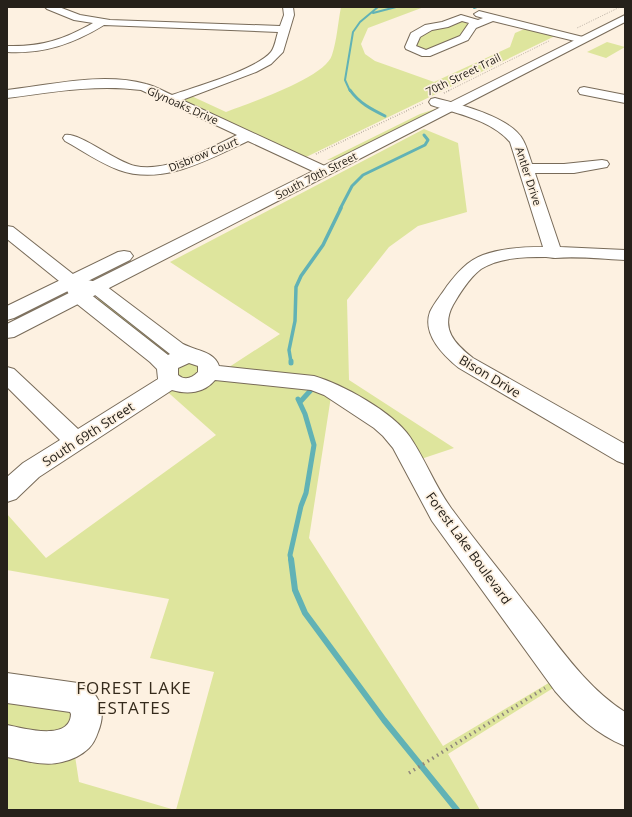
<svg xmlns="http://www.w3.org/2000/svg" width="632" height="817" viewBox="0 0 632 817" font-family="'Open Sans',sans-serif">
  <rect width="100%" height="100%" fill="#fdf1e1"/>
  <path fill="#dee59d" d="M341 7H424L368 28 361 44 365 54 375 61 434 82 510 47 515 33 529 27 555 36 300 160 173 99 187 94 226 112C249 103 325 78 332 55 337 40 338 22 341 7Z
    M461 18 479 23 468 34 426 54 416 51 415 35Z
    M607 42 625 47 606 58 587 52Z
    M435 109 436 110 338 159 327 160 420 114Z
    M424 129 458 143 467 212 418 226 389 247 347 300 349 380 454 448 412 462 401 442 332 390 309 538 443 746 562 675 566 680 448 754 480 810H176L214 672 150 658 169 599 7 570V514L46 558 216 435 162 387 171 381 89 304 106 295 220 373 280 334 170 262Z
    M7 688 78 698 73 743 79 782 175 810H7Z"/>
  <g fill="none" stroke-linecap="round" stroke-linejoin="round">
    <path stroke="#61b2b5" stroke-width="2" d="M474 8 477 7
      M373 13 396 7
      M350 91 345 80 353 32 360 22 378 7"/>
    <path stroke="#61b2b5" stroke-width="3" d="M350 90C359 103 371 109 385 116
      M340 209 352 186 363 175 425 145 428 140 424 135"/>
    <path stroke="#61b2b5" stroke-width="3.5" d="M291 362 289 350 295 321 296 287 301 276 323 245 341 208"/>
    <path stroke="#61b2b5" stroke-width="5" d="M291 361V363
      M300 402 311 390
      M291 560 290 555 301 506 306 493 314 445 305 414 298 399"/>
    <path stroke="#61b2b5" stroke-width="6" d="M291 559 295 590 305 613 384 720 457 810"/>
    <defs>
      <path id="minor" d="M45 7H59L80 15 110 20 280 26 284 15 283 7H293L294 15 283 52 271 64 256 72 182 100 329 168 331 171 329 174 324 175 319 174 248 141C209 159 163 186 119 170 100 163 83 151 65 141L63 138 65 135C79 132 116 162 135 166 167 173 208 149 237 135L141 90C96 84 52 92 7 98V90C51 85 102 72 146 84 155 86 163 91 172 95 195 87 256 70 271 52 275 47 276 38 278 32L104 25C73 44 44 54 7 52V46C41 47 63 40 93 23L74 20 47 9Z
        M479 11 587 38 588 40 583 43 493 21 476 28 468 40 430 56H422L406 49 405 47 411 33 425 25 442 22 461 15 478 20 483 18 476 16 474 14ZM462 21 469 23 460 36 426 50 416 46 420 37 432 30 448 27Z
        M584 87 625 95V103L580 94 578 91 580 88Z
        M435 98C459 104 511 117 523 140 527 147 529 156 532 164H564L602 160 607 161 609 164 607 167 574 173H535L560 247 625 250V260C602 259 578 256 555 258 552 258 549 257 546 257 525 257 500 257 481 269 469 278 460 293 453 305 440 329 455 344 473 358L625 444V464L617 461 459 368C443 355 422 334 430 312 434 303 442 294 447 286 457 273 467 261 483 255 502 248 523 247 543 247L510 142C491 120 458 114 431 105L429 102 431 99Z
        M7 226 13 227 78 278 102 283 183 344C196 351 214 351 219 366L314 376C342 384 393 412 410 437 425 459 435 486 451 508 475 541 502 573 527 606 557 643 584 686 625 712V746C596 734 575 714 555 691L432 521 393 448 383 436 374 428 324 395 311 390 215 380C204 393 188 395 172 390L39 477 16 499 7 502V477L23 463 60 440 7 387V367L14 369 78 429 158 379 157 369 150 362 72 300 64 285 7 239ZM85 290 90 291 170 354 168 355ZM189 363 198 366V372C192 378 185 381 178 375V368Z
        M7 673 78 683C100 692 107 710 98 732 96 738 93 744 89 748 82 755 71 760 62 762 44 767 24 760 7 757V725C23 728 70 742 71 714L70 712 7 703Z"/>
      <path id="major" d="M625 15V22L14 337 7 338V324Z
        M124 251 130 252 133 256 130 260 14 318 7 320V306L118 252Z"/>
    </defs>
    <use href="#minor" stroke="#786b59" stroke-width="2"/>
    <use href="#major" stroke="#786b59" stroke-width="2"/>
    <path stroke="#8f867b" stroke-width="1" stroke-dasharray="0.5 1.5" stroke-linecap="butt" d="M577 28 620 7
      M448 91 549 41"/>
    <path stroke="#8f867b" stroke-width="1.5" stroke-dasharray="0.5 2" stroke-linecap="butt" d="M444 93 450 90
      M316 154 423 103"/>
    <path stroke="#8f867b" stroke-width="3.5" stroke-dasharray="1.5 4" stroke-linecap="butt" d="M409 773 545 688"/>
    <use href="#minor" fill="#fff" fill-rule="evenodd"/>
    <use href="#major" fill="#fff" fill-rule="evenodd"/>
  </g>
  <g text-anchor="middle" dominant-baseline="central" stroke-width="3.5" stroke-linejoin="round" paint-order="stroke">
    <g font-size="11" fill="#26211a" stroke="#fdf1e1">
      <text transform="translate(463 74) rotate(-26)">70th Street Trail</text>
      <text transform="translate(183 105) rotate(24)">Glynoaks Drive</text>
      <text transform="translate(203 154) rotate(-22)">Disbrow Court</text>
      <text transform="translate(316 175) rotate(-27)">South 70th Street</text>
      <text transform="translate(529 176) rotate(72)">Antler Drive</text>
    </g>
    <g font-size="13" fill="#26211a" stroke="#fdf1e1">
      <text transform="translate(490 376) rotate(31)">Bison Drive</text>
      <text transform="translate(88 434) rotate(-33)">South 69th Street</text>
      <text transform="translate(469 548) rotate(54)">Forest Lake Boulevard</text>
    </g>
    <g font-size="17" letter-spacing="1" fill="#352a1b" stroke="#fdf1e1">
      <text x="134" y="687">FOREST LAKE<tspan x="134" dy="20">ESTATES</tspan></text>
    </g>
  </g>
  <rect width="632" height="817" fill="none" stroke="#26211a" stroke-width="16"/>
</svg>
